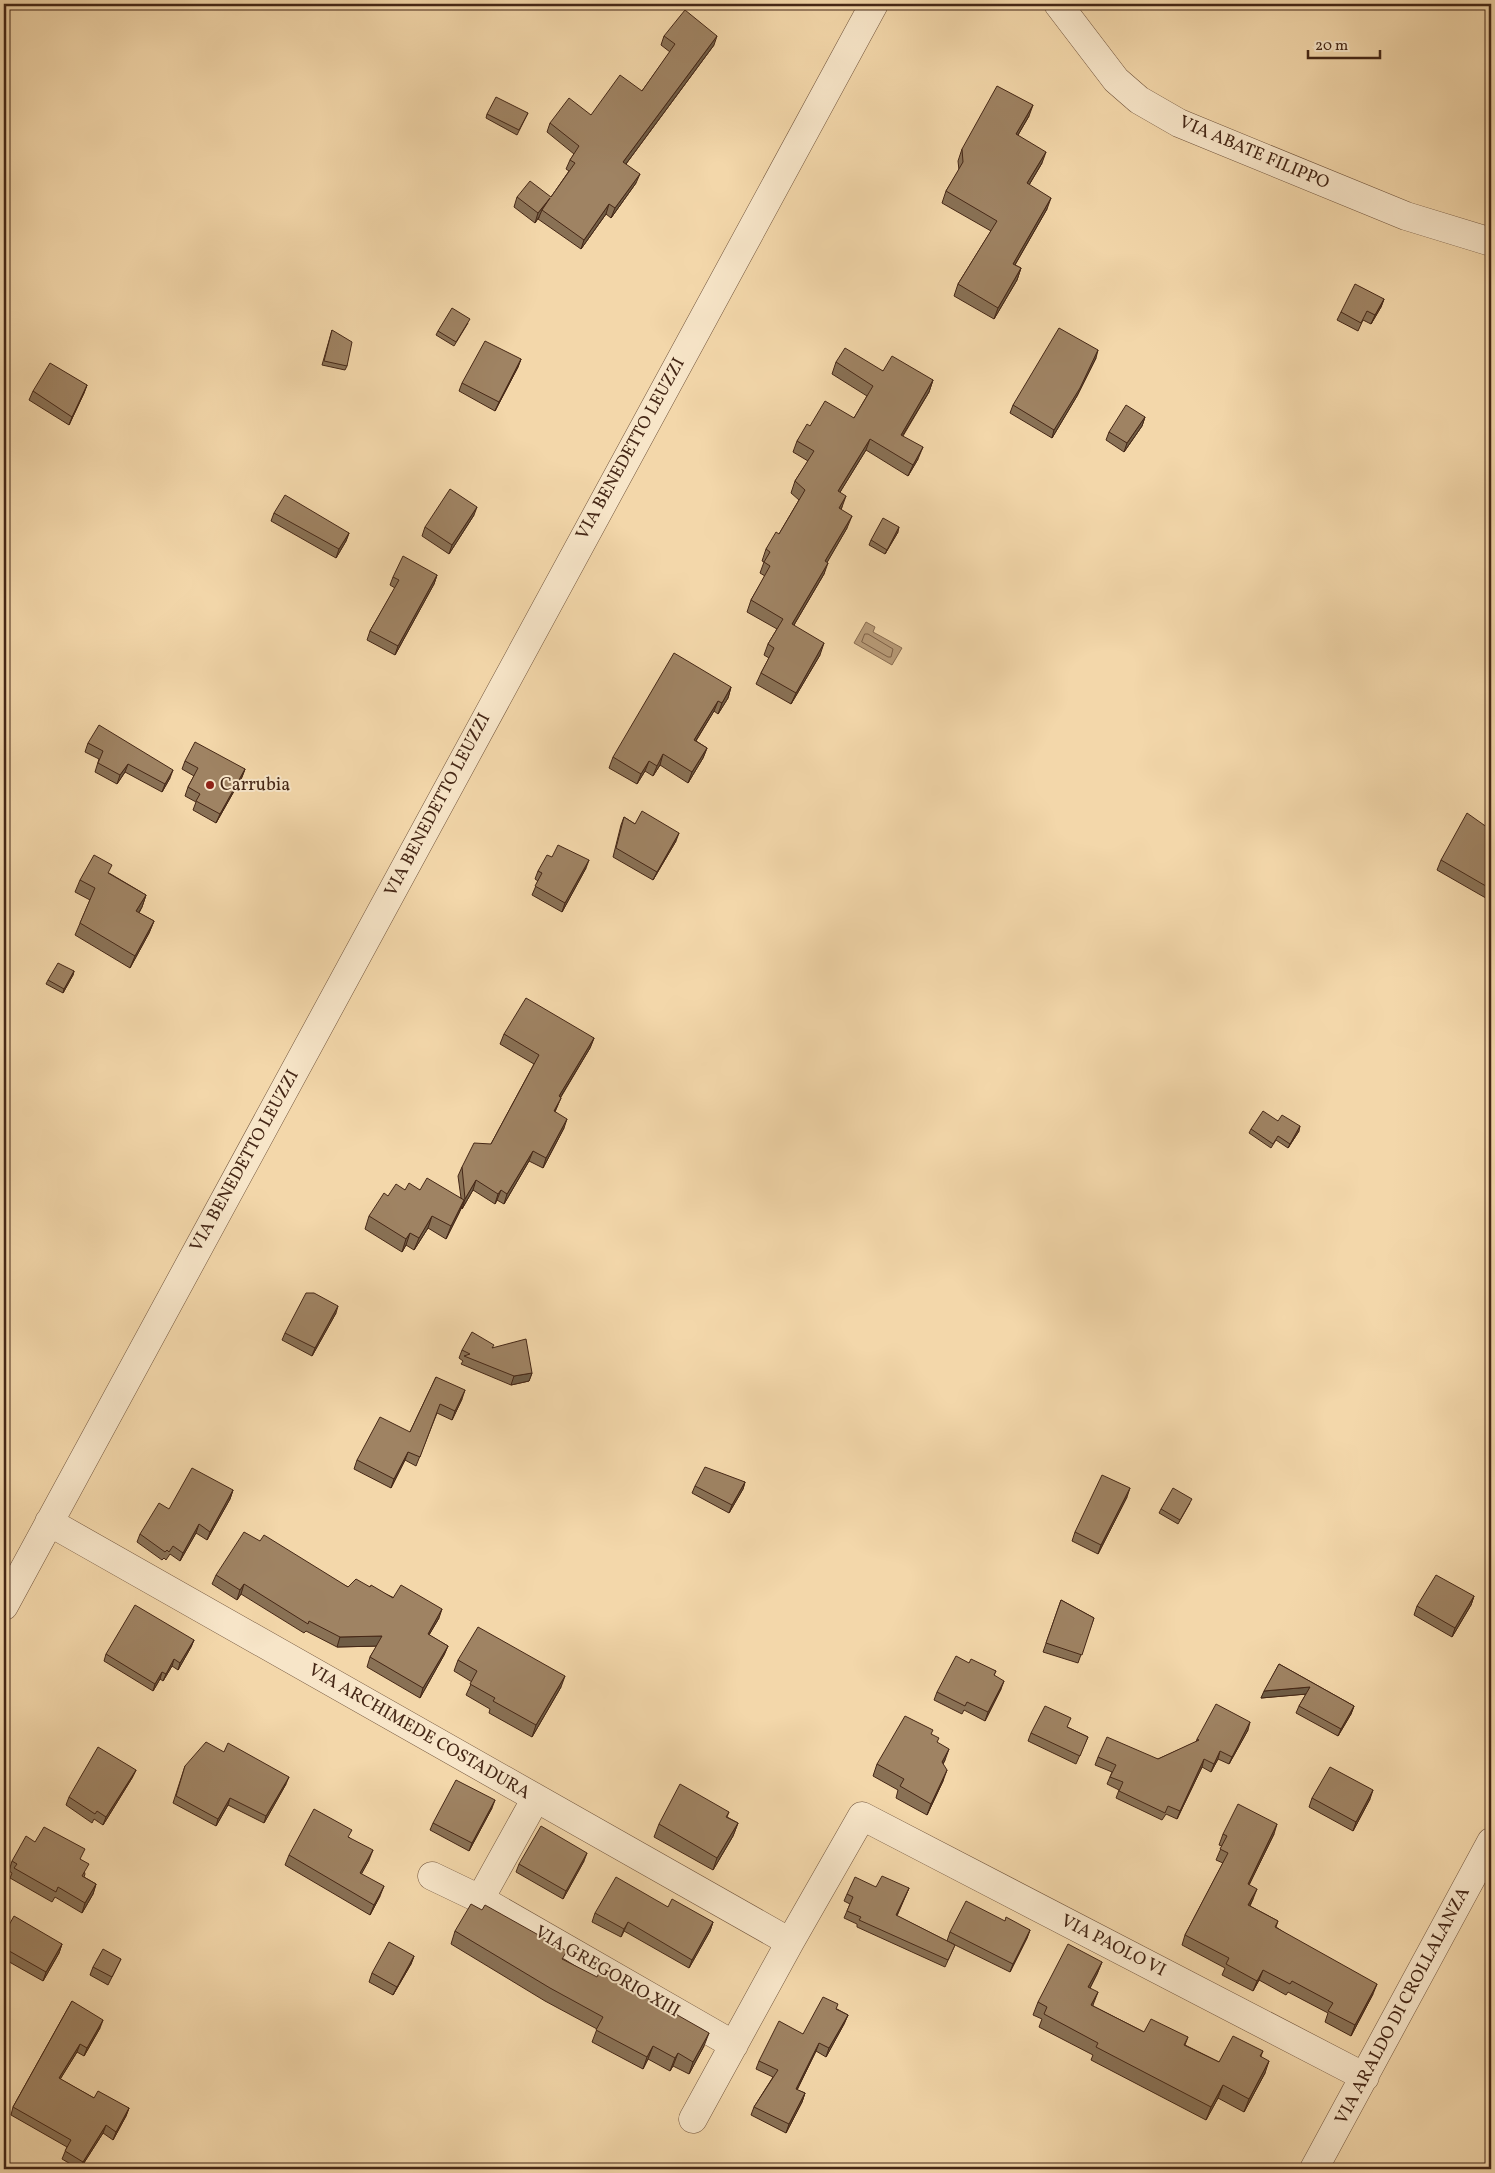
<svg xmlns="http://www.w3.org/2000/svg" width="1495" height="2173" viewBox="0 0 1495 2173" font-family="Vollkorn,serif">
  <rect width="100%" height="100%" fill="#f3d7aa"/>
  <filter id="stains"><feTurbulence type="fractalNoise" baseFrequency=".004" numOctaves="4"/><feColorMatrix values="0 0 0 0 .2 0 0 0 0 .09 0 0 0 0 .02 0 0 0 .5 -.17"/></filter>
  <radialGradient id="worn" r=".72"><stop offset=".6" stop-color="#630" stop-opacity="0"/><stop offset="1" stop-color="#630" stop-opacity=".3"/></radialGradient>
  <path fill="#b89b78" stroke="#8a6d51" d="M866 622 875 627 873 632 902 648 892 665 854 643Z"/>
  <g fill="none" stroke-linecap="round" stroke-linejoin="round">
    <path stroke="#7e6147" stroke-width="1" d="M865 634H868L893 649 891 657H888L862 642Z"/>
    <defs>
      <path id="minor" d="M1058 4 1116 80 1139 100 1179 123 1406 216 1491 242
        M49 1522 790 1942
        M4 1606 874 4
        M432 1876 480 1899 734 2045
        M480 1899 536 1798
        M693 2119 790 1942 862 1816 1365 2077
        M1314 2169 1491 1842"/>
    </defs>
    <use href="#minor" stroke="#70533b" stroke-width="29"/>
    <use href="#minor" stroke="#f7e5c8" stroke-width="28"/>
  </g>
  <path fill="#897155" stroke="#452716" d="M1161 4H1166L1164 8Z
    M664 36 714 45 626 164 636 183 611 218 606 214 581 249 538 219 539 217 535 223 514 207 517 197H551L569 171 566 169 570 160 574 154 547 132 550 123 591 115 642 91 670 52 661 45Z
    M528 113 517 135 486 118 487 114Z
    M1029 116 1018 135 1042 163 1029 185 1047 209 1015 265 1021 268 1017 280 994 319 954 296 958 284 991 231 942 203 946 191 959 170 958 161 962 149Z
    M1384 299 1381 307 1371 324 1363 320 1358 331 1337 320 1341 312Z
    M468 323 454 346 436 335 438 331Z
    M332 330 347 366 345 370 322 365Z
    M1096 358 1077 396 1052 438 1010 413 1013 405Z
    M521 359 518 367 495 411 459 391 462 383Z
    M836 362 933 380 929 392 903 436 918 459 908 476 866 450 840 492 842 507 841 510 847 528 827 562 824 574 794 625 820 655 791 704 756 684 761 673 769 658 764 655 768 644 777 629 747 612 751 600 765 576 760 573 764 562 762 561 766 549 779 534 799 500 791 493 795 481 808 461 793 452 797 441 810 426 854 418 867 396 832 374Z
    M87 385 84 393 69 425 29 400 33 391Z
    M1145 417 1142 426 1124 452 1106 440 1109 432Z
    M274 513 349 533 346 541 336 558 271 521Z
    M474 515 449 554 422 536 425 527Z
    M898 532 885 554 869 545 871 540Z
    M437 575 434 584 395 655 367 640 370 631 395 588 390 585 393 577Z
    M731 687 728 698 718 714 714 711 696 741 707 748 703 758 688 783 660 765 653 776 645 771 637 784 609 768 613 757Z
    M88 743 170 778 162 792 125 772 117 784 95 772 99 759 85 752Z
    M185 761 245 769 242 777 216 823 193 810 196 802 185 796 188 787 194 776 182 769Z
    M624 817 635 824 676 841 653 880 613 857 621 825Z
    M1491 830V905L1490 904 1491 901 1437 870 1441 860Z
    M552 857 586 868 562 912 532 895 538 881 535 879 538 871Z
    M109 873 146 895 142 907 139 913 154 921 149 933 130 968 75 935 90 900 75 892 80 880Z
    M74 971 73 975 63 993 46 984 48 980Z
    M504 1034 594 1038 590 1048 561 1097 555 1112 564 1128 543 1168 529 1161 504 1204 497 1200 495 1204 473 1190 462 1209V1207L446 1239 428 1228 414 1250 406 1245 402 1252 365 1229 369 1216 388 1196 405 1190H420L461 1198 458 1176 462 1167 491 1144 534 1064 500 1044Z
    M1278 1121 1299 1131 1288 1148 1276 1140 1271 1148 1249 1133 1251 1129Z
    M336 1313 312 1356 282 1340 285 1333Z
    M493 1348 532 1373 529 1381 511 1385 461 1364 463 1361 459 1358 462 1350Z
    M436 1377 462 1399 452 1420 437 1413 416 1466 405 1460 391 1488 354 1469 357 1460 410 1432Z
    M745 1482 743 1489 729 1513 692 1493 695 1486Z
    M233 1490 230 1499 207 1540 196 1533 180 1561 170 1554 166 1560 164 1558 162 1560 137 1542 140 1534 169 1509Z
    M1127 1497 1098 1554 1072 1541 1075 1532Z
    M1190 1503 1178 1524 1159 1513 1161 1509Z
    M260 1541 348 1587H370L439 1618 429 1635 448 1646 444 1655 420 1698 367 1667 370 1657 377 1646 337 1647 306 1631 304 1633 241 1594 237 1600 212 1584 216 1575Z
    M1474 1596 1471 1605 1452 1637 1414 1615 1417 1606Z
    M1061 1600 1094 1618 1078 1663 1043 1652Z
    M194 1640 191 1647 178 1670 172 1666 163 1681 160 1679 153 1691 104 1661 106 1654Z
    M458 1660 561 1687 532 1737 489 1713 490 1709 466 1695 472 1682 454 1671Z
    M969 1663 996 1671 994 1675 1001 1689 985 1721 964 1710 962 1714 934 1700 937 1692Z
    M1279 1664 1354 1706 1351 1714 1338 1736 1296 1713 1299 1706 1306 1694 1261 1698Z
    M1067 1727 1088 1737 1076 1764 1028 1741 1031 1733Z
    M1248 1730 1229 1764 1218 1759 1211 1772 1202 1767 1177 1819 1166 1814 1162 1820 1116 1798 1119 1790 1107 1784 1112 1772 1095 1765 1098 1757 1158 1759 1196 1742 1197 1739Z
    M931 1735 937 1743 945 1760 943 1764V1781L927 1815 896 1798 898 1790 873 1776 877 1764Z
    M185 1766 286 1784 264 1823 228 1805 216 1826 173 1803Z
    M136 1770 132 1778 103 1825 94 1819 92 1823 66 1805 69 1797Z
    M1312 1798 1370 1799 1353 1831 1309 1807Z
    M492 1808 469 1851 430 1830 433 1823Z
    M729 1812 727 1817 738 1823 733 1836 713 1870 654 1837 659 1824Z
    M1223 1834H1274L1249 1885 1253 1899 1250 1906 1278 1921 1276 1927 1373 1994 1351 2036 1325 2022 1328 2013 1288 1992 1286 1995 1259 1980 1253 1991 1222 1975 1225 1968 1182 1945 1185 1935 1223 1863 1216 1860 1222 1846 1219 1845Z
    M349 1837 369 1860 361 1874 380 1896 370 1915 285 1865 289 1855Z
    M35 1842 81 1860 85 1874 84 1877 96 1884 93 1894 82 1913 55 1897 52 1902 10 1878 12 1873 9 1871 12 1861Z
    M584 1861 563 1899 516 1872 519 1864Z
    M876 1887 909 1888 897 1916 955 1945 945 1967 857 1927V1924L844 1918 850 1904 844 1901 847 1894Z
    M668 1907 713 1922 710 1931 689 1968 624 1931 621 1937 592 1922 595 1913Z
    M1005 1921 1030 1930 1027 1938 1010 1972 947 1941 950 1932Z
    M455 1931 564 1959 704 2046 689 2074 673 2066 670 2071 648 2059 643 2069 592 2042 597 2029 545 2001 451 1944Z
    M4 1934 62 1944 59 1953 43 1981 4 1959Z
    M414 1956 411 1964 393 1995 369 1982 372 1973Z
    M121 1959 108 1985 90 1975 93 1967Z
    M1102 1962 1097 1974 1090 1988 1093 2006 1144 2032 1188 2037 1185 2045 1219 2062 1263 2051 1261 2056 1265 2073 1244 2112 1218 2098 1206 2120 1091 2060 1093 2055 1039 2027 1042 2019 1033 2015 1038 2002Z
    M72 2001 100 2028 84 2056 77 2052 60 2079 94 2098 129 2108 126 2116 113 2140 103 2133 80 2169H79L62 2159 67 2147 11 2115 13 2107Z
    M837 2009 848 2015 844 2024 826 2057 816 2051 797 2090 805 2093 802 2102 786 2133 751 2115 754 2107 773 2077 756 2069 759 2061 803 2034Z"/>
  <path fill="#6f5c45" stroke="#452716" d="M717 36 714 45 620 172 623 162Z
    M1033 105 1029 116 1012 145 1016 134Z
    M1046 152 1042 163 1023 195 1027 183Z
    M640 174 636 183 611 218 615 208Z
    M550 198 542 210 539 217 535 223 538 213Z
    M1051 198 1047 209 1009 275 1013 264Z
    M609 204 606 214 581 249 584 240Z
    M1021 268 1017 280 994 319 998 308Z
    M1384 299 1381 307 1371 324 1375 315Z
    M1098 350 1096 358 1077 396 1052 438 1054 430Z
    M521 359 518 367 495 411 499 402Z
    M933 380 929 392 896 446 901 435Z
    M87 385 84 393 69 425 72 417Z
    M1145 417 1142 426 1124 452 1127 443Z
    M870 439 866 450 834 502 838 491Z
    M923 447 918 459 908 476 913 465Z
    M846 496 842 507 834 520 839 508Z
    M477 507 474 515 449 554 452 545Z
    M852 516 847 528 821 573 825 561Z
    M899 527 898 532 885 554 887 550Z
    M349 533 346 541 336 558 339 549Z
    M828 563 824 574 788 635 792 624Z
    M437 575 434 584 395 655 398 646Z
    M824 643 820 655 791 704 796 693Z
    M731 687 728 698 718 714 722 703Z
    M718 701 714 711 690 750 694 740Z
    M707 748 703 758 688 783 692 772Z
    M663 754 660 765 653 776 657 766Z
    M649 761 645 771 637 784 641 774Z
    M128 764 125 772 117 784 120 775Z
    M245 769 242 777 216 823 220 814Z
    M173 770 170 778 162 792 165 784Z
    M679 833 676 841 653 880 657 872Z
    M589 860 586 868 562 912 565 903Z
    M146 895 142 907 132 924 136 911Z
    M154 921 149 933 130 968 135 956Z
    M74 971 73 975 63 993 64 989Z
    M594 1038 590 1048 555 1106 559 1096Z
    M561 1098 557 1107 550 1121 554 1111Z
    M567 1119 564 1128 543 1168 546 1158Z
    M1300 1126 1299 1131 1288 1148 1290 1144Z
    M533 1151 529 1161 504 1204 507 1194Z
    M476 1180 473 1190 462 1209 465 1199Z
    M501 1190 497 1200 495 1204 498 1194Z
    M464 1200 459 1213 446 1239 451 1226Z
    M432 1216 428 1228 414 1250 419 1238Z
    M410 1233 406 1245 402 1252 406 1239Z
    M338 1306 336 1313 312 1356 315 1348Z
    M532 1373 529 1381 511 1385 514 1376Z
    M465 1390 462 1399 452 1420 455 1411Z
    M408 1452 405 1460 391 1488 394 1479Z
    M745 1482 743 1489 729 1513 732 1505Z
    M1130 1488 1127 1497 1098 1554 1101 1545Z
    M233 1490 230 1499 207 1540 210 1532Z
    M199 1524 196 1533 180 1561 183 1553Z
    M244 1584 241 1594 237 1600 240 1590Z
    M1474 1596 1471 1605 1452 1637 1455 1628Z
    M442 1609 439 1618 424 1643 428 1634Z
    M382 1636 379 1646 337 1647 340 1637Z
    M194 1640 191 1647 178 1670 180 1663Z
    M448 1646 444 1655 420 1698 423 1688Z
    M174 1659 172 1666 163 1681 166 1674Z
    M162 1672 160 1679 153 1691 155 1684Z
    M565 1676 561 1687 532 1737 536 1725Z
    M1004 1681 1001 1689 985 1721 988 1712Z
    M1310 1687 1307 1694 1261 1698 1264 1691Z
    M1354 1706 1351 1714 1338 1736 1341 1729Z
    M1250 1722 1248 1730 1229 1764 1232 1757Z
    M949 1749 945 1760 938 1774 942 1762Z
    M1220 1751 1218 1759 1211 1772 1214 1764Z
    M1204 1759 1202 1767 1177 1819 1180 1811Z
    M136 1770 132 1778 103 1825 106 1817Z
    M947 1770 943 1781 927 1815 931 1804Z
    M289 1777 286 1784 264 1823 266 1816Z
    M1373 1790 1370 1799 1353 1831 1356 1822Z
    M230 1798 228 1805 216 1826 218 1819Z
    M495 1800 492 1808 469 1851 472 1843Z
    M738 1823 733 1836 713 1870 717 1858Z
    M1277 1824 1274 1834 1244 1895 1248 1884Z
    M373 1850 369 1860 356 1884 360 1873Z
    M587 1853 584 1861 563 1899 566 1891Z
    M96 1884 93 1894 82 1913 85 1903Z
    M384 1886 380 1896 370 1915 374 1905Z
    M909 1888 906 1895 893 1923 896 1915Z
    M1257 1889 1253 1899 1244 1916 1248 1905Z
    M628 1922 624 1931 621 1937 624 1929Z
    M713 1922 710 1931 689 1968 692 1960Z
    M1030 1930 1027 1938 1010 1972 1013 1964Z
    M62 1944 59 1953 43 1981 46 1972Z
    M414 1956 411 1964 393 1995 397 1987Z
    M1102 1962 1097 1974 1084 2000 1088 1987Z
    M1263 1970 1259 1980 1253 1991 1257 1981Z
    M1377 1984 1373 1994 1351 2036 1355 2025Z
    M1098 1992 1093 2005 1086 2018 1091 2005Z
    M848 2015 844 2024 826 2057 829 2048Z
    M103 2020 100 2028 84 2056 87 2048Z
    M709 2033 704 2046 689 2074 693 2062Z
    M819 2043 816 2051 793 2098 796 2089Z
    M80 2044 77 2052 56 2086 59 2078Z
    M653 2046 648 2059 643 2069 647 2057Z
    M678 2053 673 2066 670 2071 675 2058Z
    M1269 2061 1265 2073 1244 2112 1249 2099Z
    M1223 2085 1218 2098 1206 2120 1211 2107Z
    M805 2093 802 2102 786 2133 789 2124Z
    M129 2108 126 2116 113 2140 116 2132Z
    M106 2125 103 2133 80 2169 83 2162Z"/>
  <path fill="#9f8363" stroke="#452716" d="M685 10 717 36 623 162 640 174 615 208 609 204 584 240 542 210 550 198 538 213 517 197 530 181 551 197 575 163 570 160 579 146 550 123 569 98 591 115 620 75 642 91 675 44 664 36Z
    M997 86 1033 105 1016 134 1046 152 1027 183 1051 198 1013 264 1021 268 998 308 958 284 997 221 946 191 963 162 962 149Z
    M496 97 528 113 519 130 487 114Z
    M1355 284 1384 299 1375 315 1367 311 1361 323 1341 312Z
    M452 308 470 319 456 342 438 331Z
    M1059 328 1098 350 1080 388 1054 430 1013 405Z
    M332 330 352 342 347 366 324 361Z
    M485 341 521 359 499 402 462 383Z
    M845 348 883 371 892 356 933 380 901 435 923 447 913 465 870 439 838 491 846 496 839 508 852 516 825 561 828 563 792 624 824 643 796 693 761 673 774 648 768 644 783 619 751 600 770 566 764 562 770 552 766 549 776 532 779 534 805 490 795 481 814 451 797 441 807 424 810 426 825 401 854 418 873 386 836 362Z
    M50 363 87 385 72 417 33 391Z
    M1126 405 1145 417 1127 443 1109 432Z
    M450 489 477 507 452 545 425 527Z
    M285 495 349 533 339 549 274 513Z
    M883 518 899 527 887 550 871 540Z
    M403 556 437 575 398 646 370 631 399 580 393 577Z
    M674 653 731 687 722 703 718 701 694 740 707 748 692 772 663 754 657 766 649 761 641 774 613 757Z
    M99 725 173 770 165 784 128 764 120 775 98 763 103 751 88 743Z
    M195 742 245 769 220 814 196 801 200 794 188 787 198 768 185 761Z
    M642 811 679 833 657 872 616 848 624 817 635 824Z
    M1467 813 1491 830V889L1441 860Z
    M558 845 589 860 565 903 535 886 542 873 538 871 547 855 552 857Z
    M94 855 112 865 108 873 146 895 136 911 154 921 135 956 80 923 95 888 80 880Z
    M58 963 74 971 64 989 48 980Z
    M526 998 594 1038 559 1096 561 1098 554 1111 567 1119 546 1158 533 1151 507 1194 501 1190 498 1194 476 1180 465 1199 462 1167 474 1143 491 1144 539 1055 504 1034Z
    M1263 1111 1278 1121 1282 1115 1300 1126 1290 1144 1278 1136 1273 1144 1251 1129Z
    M427 1178 464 1200 451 1226 432 1216 419 1238 410 1233 406 1239 369 1216 384 1193 388 1196 396 1184 405 1190 409 1183 420 1190Z
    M306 1293H314L338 1306 315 1348 285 1333Z
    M472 1332 494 1345 492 1348 526 1339 532 1373 514 1376 464 1356 470 1354 462 1350Z
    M436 1377 465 1390 455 1411 440 1404 420 1457 408 1452 394 1479 357 1460 380 1417 410 1432Z
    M705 1467 745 1482 732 1505 695 1486Z
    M192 1468 233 1490 210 1532 199 1524 183 1553 173 1546 169 1552 167 1550 165 1552 140 1534 159 1503 169 1509Z
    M1102 1475 1130 1488 1101 1545 1075 1532Z
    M1173 1488 1192 1499 1180 1520 1161 1509Z
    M244 1532 260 1541 264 1535 348 1587 356 1579 370 1587 371 1585 393 1598 401 1585 442 1609 428 1634 448 1646 423 1688 370 1657 382 1636 340 1637 309 1621 308 1624 244 1584 240 1590 216 1575Z
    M1436 1575 1474 1596 1455 1628 1417 1606Z
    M1061 1600 1094 1618 1082 1655 1046 1643Z
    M135 1605 194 1640 180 1663 174 1659 166 1674 162 1672 155 1684 106 1654Z
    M478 1627 565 1676 536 1725 493 1701 495 1698 470 1684 477 1671 458 1660Z
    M956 1656 969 1663 971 1659 996 1671 994 1675 1004 1681 988 1712 967 1702 965 1706 937 1692Z
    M1279 1664 1354 1706 1341 1729 1299 1706 1310 1687 1264 1691Z
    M1216 1704 1250 1722 1232 1757 1220 1751 1214 1764 1204 1759 1180 1811 1168 1806 1165 1813 1119 1791 1123 1782 1110 1777 1116 1765 1098 1757 1107 1737 1158 1759 1199 1740 1197 1739Z
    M1045 1706 1071 1718 1067 1727 1088 1737 1080 1756 1031 1733Z
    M905 1716 933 1730 931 1734 939 1738 937 1742 949 1749 942 1762 947 1770 931 1804 900 1786 904 1779 877 1764Z
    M206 1742 224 1752 228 1743 289 1777 266 1816 230 1798 218 1819 176 1796 185 1766Z
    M98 1747 136 1770 106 1817 97 1811 95 1814 69 1797Z
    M1330 1767 1373 1790 1356 1822 1312 1798Z
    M456 1780 495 1800 472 1843 433 1823Z
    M680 1784 729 1812 726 1817 738 1823 717 1858 659 1824Z
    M1238 1804 1277 1824 1248 1884 1257 1889 1248 1905 1278 1921 1275 1927 1377 1984 1355 2025 1328 2011 1333 2003 1292 1981 1290 1984 1263 1970 1257 1981 1226 1964 1229 1958 1185 1935 1228 1853 1220 1849 1227 1836 1223 1834Z
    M314 1809 352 1830 348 1837 373 1850 360 1873 384 1886 374 1905 289 1855Z
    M541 1826 587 1853 566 1891 519 1864Z
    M44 1827 85 1849 80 1859 89 1864 82 1876 96 1884 85 1903 58 1887 56 1892 14 1868 17 1864 12 1861 26 1836 35 1842Z
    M882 1876 909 1888 896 1915 955 1945 948 1960 859 1920 861 1917 847 1911 853 1897 847 1894 855 1877 876 1887Z
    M616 1877 668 1907 672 1899 713 1922 692 1960 628 1922 624 1929 595 1913Z
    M966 1901 1005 1921 1006 1917 1030 1930 1013 1964 950 1932Z
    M471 1904 482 1910 485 1905 567 1951 562 1959 597 1977 600 1971 709 2033 693 2062 678 2053 675 2058 653 2046 647 2057 596 2030 603 2017 550 1988 455 1931Z
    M14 1916 62 1944 46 1972 4 1948V1934Z
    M389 1942 414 1956 397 1987 372 1973Z
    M1068 1944 1102 1962 1088 1987 1098 1992 1091 2005 1144 2032 1151 2019 1188 2037 1184 2045 1219 2062 1233 2036 1263 2051 1260 2056 1269 2061 1249 2099 1223 2085 1211 2107 1096 2047 1098 2043 1044 2014 1047 2007 1038 2002Z
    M103 1949 121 1959 112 1977 93 1967Z
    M823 1997 838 2004 836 2009 848 2015 829 2048 819 2043 796 2089 805 2093 789 2124 754 2107 778 2070 759 2061 779 2021 803 2034Z
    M72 2001 103 2020 87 2048 80 2044 59 2078 94 2098 98 2091 129 2108 116 2132 106 2125 83 2162 65 2151 71 2140 13 2107Z"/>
  <circle fill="#8f2418" stroke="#f7e5c8" stroke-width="2" cx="210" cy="785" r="5"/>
  <g text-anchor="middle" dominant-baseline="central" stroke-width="4" stroke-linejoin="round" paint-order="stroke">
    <g font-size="18" fill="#452716" stroke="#f7e5c8">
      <text transform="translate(1254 153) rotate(23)">VIA ABATE FILIPPO</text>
      <text transform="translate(631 449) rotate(-61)">VIA BENEDETTO LEUZZI</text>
      <text transform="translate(438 805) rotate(-62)">VIA BENEDETTO LEUZZI</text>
      <text transform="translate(245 1161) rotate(-61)">VIA BENEDETTO LEUZZI</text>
      <text transform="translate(419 1732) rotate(30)">VIA ARCHIMEDE COSTADURA</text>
      <text transform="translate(1113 1946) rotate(27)">VIA PAOLO VI</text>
      <text transform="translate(607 1972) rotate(30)">VIA GREGORIO XIII</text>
      <text transform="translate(1403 2006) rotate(-62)">VIA ARALDO DI CROLLALANZA</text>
    </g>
    <g font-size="18" fill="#452716" stroke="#f7e5c8" text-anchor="start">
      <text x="220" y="785">Carrubia</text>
    </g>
  </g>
  <rect width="1495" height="2173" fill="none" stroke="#f3d7aa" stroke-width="20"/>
  <rect x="5" y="5" width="1485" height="2163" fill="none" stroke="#452716" stroke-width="2.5"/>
  <rect x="10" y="10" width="1475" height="2153" fill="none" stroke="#452716"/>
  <path d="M1308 50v8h72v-8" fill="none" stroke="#452716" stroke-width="2.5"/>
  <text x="1315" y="50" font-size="15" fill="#452716" stroke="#f7e5c8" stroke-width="4" paint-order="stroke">20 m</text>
  <rect width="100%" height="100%" filter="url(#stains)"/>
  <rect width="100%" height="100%" fill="url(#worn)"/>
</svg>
